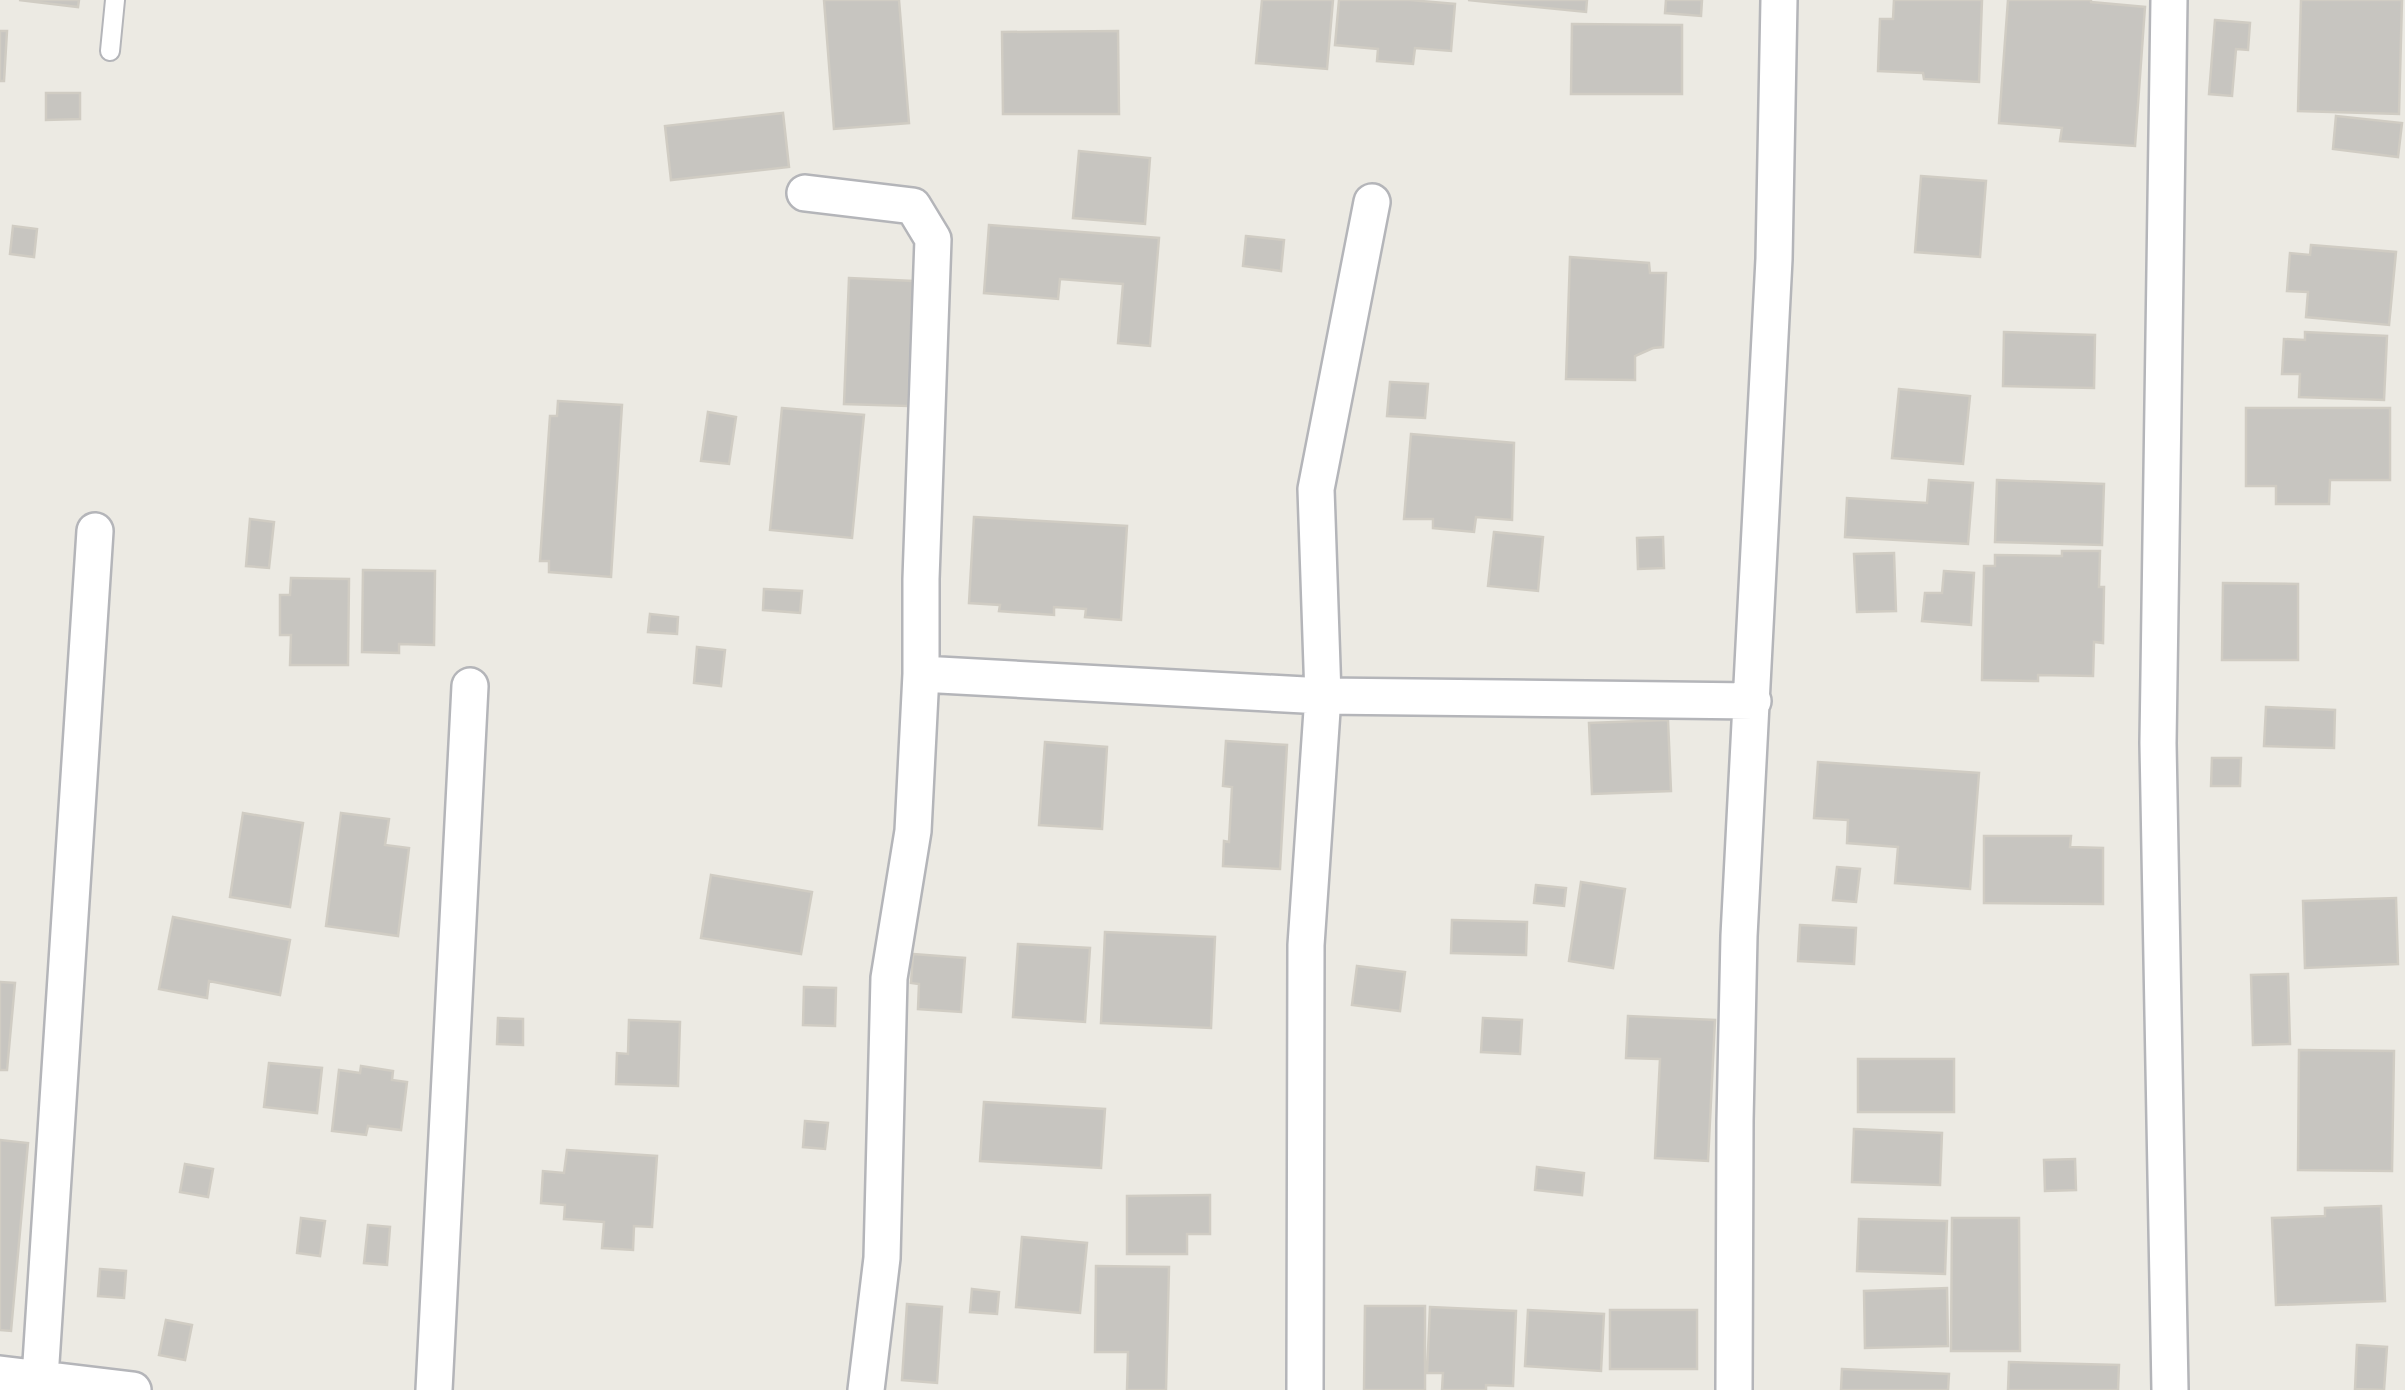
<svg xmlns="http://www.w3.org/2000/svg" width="2405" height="1390" viewBox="0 0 2405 1390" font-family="Barlow,sans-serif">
  <rect width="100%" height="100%" fill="#eceae3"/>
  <path fill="#c7c5c0" stroke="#d0ccc3" stroke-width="2.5" d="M19 0H79L78 7Z
    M824 0H899L909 123 834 129Z
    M1262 0H1333L1327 69 1256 63Z
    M1339 0H1410L1455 4 1451 51 1415 48 1413 64 1377 61 1378 49 1335 45Z
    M1468 0H1587L1586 12Z
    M1666 0H1702L1701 16 1665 13Z
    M1894 0H1982L1979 82 1924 79 1923 73 1878 71 1880 19H1893Z
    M2008 0H2091V2L2145 7 2135 146 2060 141 2062 128 1999 123Z
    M2301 0H2402L2399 114 2298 111Z
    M2215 20 2250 23 2248 50 2236 49 2232 96 2209 94Z
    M1572 24 1682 25V94H1571Z
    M0 31H7L4 81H0Z
    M1118 31 1119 114H1003L1002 32Z
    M46 93H80V119L46 120Z
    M783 113 789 167 671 180 665 126Z
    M2336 116 2402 123 2398 157 2333 149Z
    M1079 151 1150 158 1145 224 1073 218Z
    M1921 176 1986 181 1980 257 1915 252Z
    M989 225 1159 238 1150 346 1118 343 1123 284 1060 279 1058 299 984 293Z
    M13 226 37 229 34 257 10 254Z
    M1246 236 1284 240 1281 271 1243 266Z
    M2311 245 2396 252 2389 325 2306 317 2308 292 2287 291 2290 253 2310 255Z
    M1570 257 1649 263 1650 273H1666L1663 347 1653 348 1635 356V380L1566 379Z
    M849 278 913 281 908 406 844 404Z
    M2004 332 2095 335 2094 388 2003 386Z
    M2305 332 2387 336 2384 400 2299 397 2300 374H2282L2284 339 2305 340Z
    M1390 382 1428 384 1425 418 1387 416Z
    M1899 389 1970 396 1963 464 1892 458Z
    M558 401 622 405 611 577 549 572V561H540L550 416H557Z
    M782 408 864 415 852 538 770 530Z
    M2246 408H2390V480H2330L2329 504H2276V486H2246Z
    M708 412 736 417 729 464 701 461Z
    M1411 434 1514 443 1512 520 1476 517 1474 532 1433 528V519H1404Z
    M1929 480 1973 483 1968 544 1845 537 1847 498 1927 503Z
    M1997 480 2104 484 2102 545 1995 542Z
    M974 517 1127 526 1121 620 1085 617 1086 609 1054 607V615L999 611 1000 605 969 603Z
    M250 519 274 522 269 568 246 566Z
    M1494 532 1543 537 1538 591 1488 586Z
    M1663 537 1664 568 1638 569 1637 538Z
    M2062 551H2100L2099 587H2104L2103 643 2094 642 2093 676 2038 675V681L1982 680 1984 566H1995V555L2062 556Z
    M1894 553 1896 611 1857 612 1854 554Z
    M363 570 435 571 434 645 399 644V653L362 652Z
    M1944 571 1974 573 1971 625 1922 621 1925 593H1942Z
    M291 578 349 579 348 665H290L291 635H280V595H290Z
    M2223 583 2298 584V660H2222Z
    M764 589 802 591 800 613 763 610Z
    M650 614 678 617 677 634 648 632Z
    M697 647 725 650 721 686 694 683Z
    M2266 707 2335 710 2334 748 2264 746Z
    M1668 720 1671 791 1592 794 1589 723Z
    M1226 741 1287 745 1280 869 1223 866 1224 841 1229 842 1232 787 1223 786Z
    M1045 742 1107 747 1102 829 1039 825Z
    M2212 758H2241L2240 786H2211Z
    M1818 762 1979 773 1970 889 1895 883 1898 847 1847 843 1848 820 1814 818Z
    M243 813 303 823 290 907 230 897Z
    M341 813 389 819 385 845 409 848 398 936 326 926Z
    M1984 836H2071L2070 847 2103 848V904L1984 903Z
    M1837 867 1860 869 1856 902 1833 900Z
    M711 875 812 892 801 954 701 938Z
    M1581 882 1625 889 1613 968 1569 961Z
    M1536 885 1566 888 1564 906 1534 903Z
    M2396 898 2398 964 2305 968 2303 901Z
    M173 917 290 940 280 995 209 981 207 998 159 989Z
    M1452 920 1527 922 1526 955 1451 953Z
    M1800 925 1856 928 1854 964 1798 961Z
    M1105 932 1215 937 1211 1028 1101 1023Z
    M1018 944 1090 948 1085 1022 1013 1017Z
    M913 954 965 958 961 1012 918 1009 919 984 911 983Z
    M1357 966 1405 972 1400 1011 1352 1005Z
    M2288 974 2290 1044 2253 1045 2251 975Z
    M0 982 15 983 7 1070H0Z
    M804 987 836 988 835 1026 803 1025Z
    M1628 1016 1715 1020 1708 1161 1655 1158 1660 1059 1626 1058Z
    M498 1018 523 1019V1045L497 1044Z
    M1483 1018 1522 1020 1520 1054 1481 1052Z
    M629 1020 680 1022 678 1086 616 1084 617 1053 628 1054Z
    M2299 1050 2394 1051 2392 1171 2298 1170Z
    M1858 1059H1954V1112H1858Z
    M269 1063 322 1068 317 1113 264 1107Z
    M361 1066 393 1071 392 1080 407 1082 401 1130 368 1126 366 1135 332 1131 339 1070 360 1073Z
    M984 1102 1105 1109 1101 1168 980 1161Z
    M805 1121 828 1123 825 1149 803 1147Z
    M1854 1129 1942 1133 1940 1185 1852 1182Z
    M0 1140 28 1143 11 1331 0 1330Z
    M567 1150 657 1156 652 1227 634 1226 633 1250 602 1248 604 1222 564 1219 565 1205 541 1203 543 1171 564 1173Z
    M2075 1159 2076 1190 2045 1191 2044 1160Z
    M185 1164 213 1169 208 1197 180 1192Z
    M1537 1167 1584 1173 1582 1195 1535 1190Z
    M1210 1195V1234H1187V1254H1127V1196Z
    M2381 1206 2385 1301 2276 1305 2272 1218 2325 1216V1208Z
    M301 1218 325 1221 320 1256 297 1253Z
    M1952 1218H2019L2020 1351H1951Z
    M1859 1219 1947 1221 1945 1274 1857 1271Z
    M368 1225 390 1227 387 1265 364 1263Z
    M1022 1237 1087 1243 1080 1313 1016 1307Z
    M1096 1266 1169 1267 1166 1390H1127L1128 1352H1095Z
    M100 1269 126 1271 124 1298 98 1296Z
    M1947 1288 1948 1346 1865 1348 1864 1291Z
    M972 1289 999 1292 997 1314 970 1312Z
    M907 1304 942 1307 937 1383 902 1380Z
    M1365 1306H1425V1390H1364Z
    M1430 1307 1516 1311 1513 1386 1486 1385V1390H1442L1443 1373H1427Z
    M1528 1310 1604 1314 1601 1371 1525 1366Z
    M1610 1310H1697V1369H1610Z
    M166 1320 192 1325 185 1360 159 1355Z
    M2357 1345 2387 1347 2384 1390 2355 1389Z
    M2009 1362 2119 1365 2118 1390H2008Z
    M1842 1369 1949 1374 1948 1390H1841Z"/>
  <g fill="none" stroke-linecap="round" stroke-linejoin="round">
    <defs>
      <path id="lane" d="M110 51 115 0"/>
      <path id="street" d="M2169 0 2158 743 2170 1390
        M805 193 913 206 933 239 921 579V674L913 831 889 978 882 1258 866 1390
        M921 674 1323 696 1753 701
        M0 1374 133 1390
        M40 1378 95 531
        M434 1390 470 686
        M1305 1390 1306 945 1323 696 1316 489 1372 202
        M1734 1390 1735 1121 1739 936 1774 259 1779 0"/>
    </defs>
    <use href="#lane" stroke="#b4b5b9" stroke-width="22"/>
    <use href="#street" stroke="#b4b5b9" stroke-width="40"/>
    <use href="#lane" stroke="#fff" stroke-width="18"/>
    <use href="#street" stroke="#fff" stroke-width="35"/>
  </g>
</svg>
